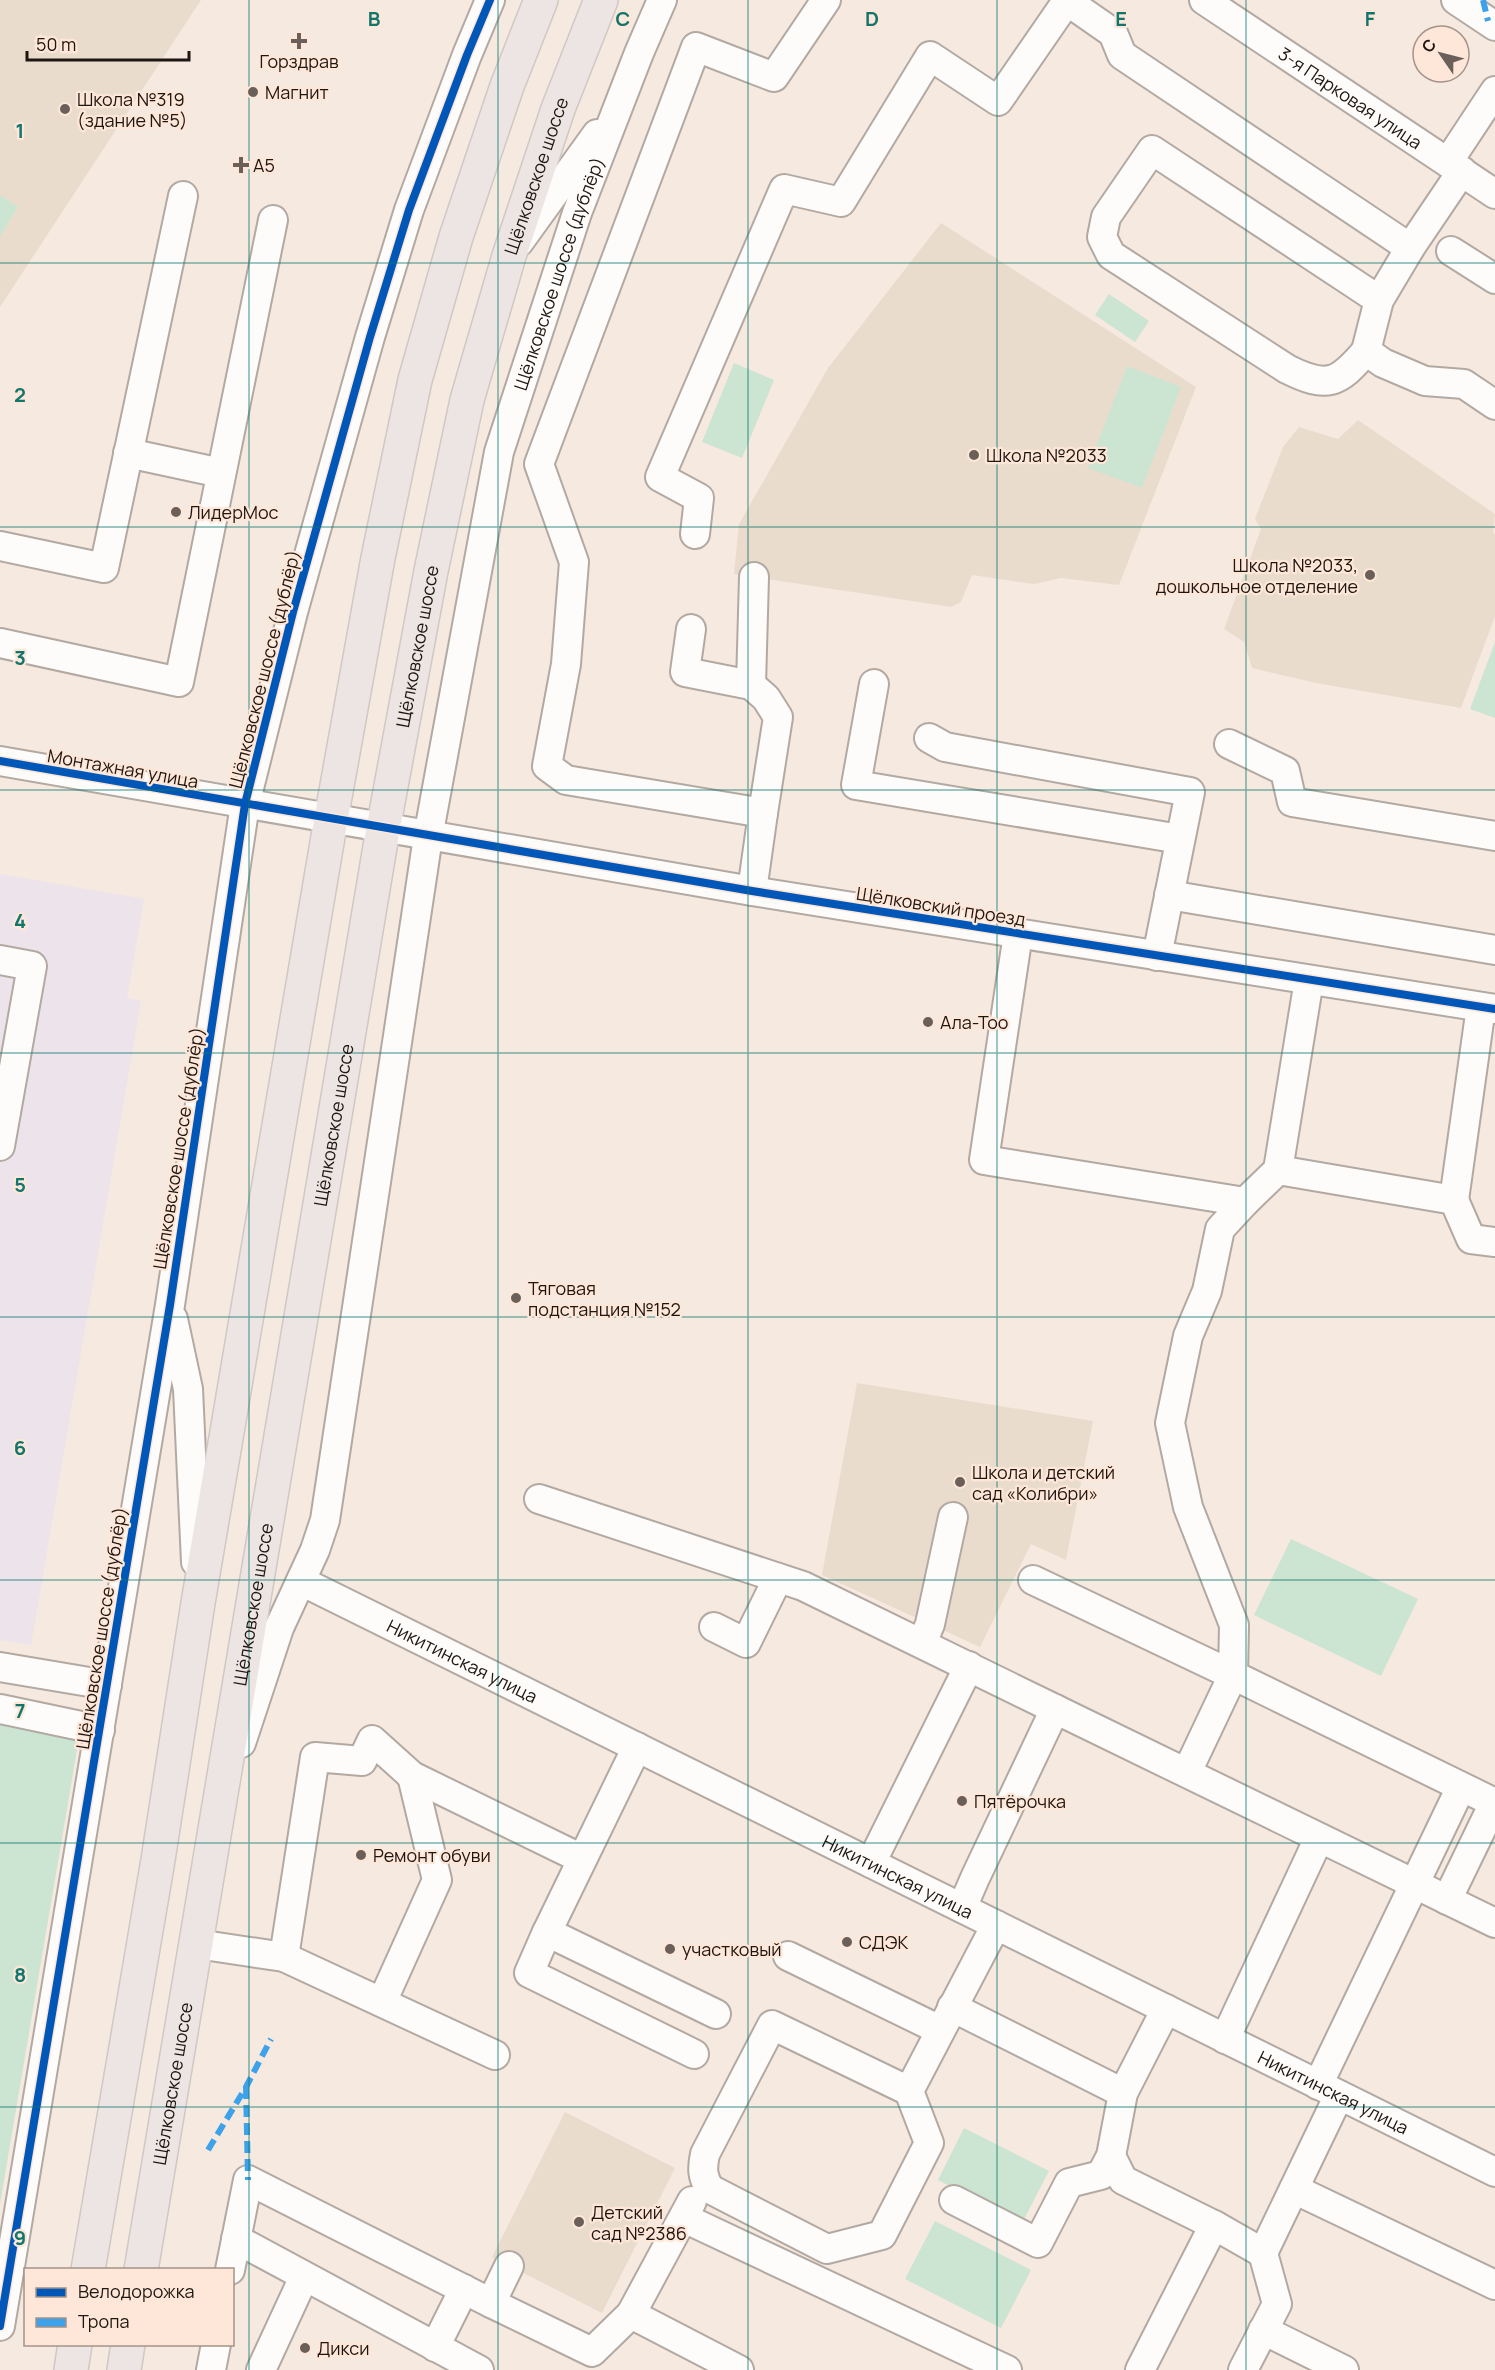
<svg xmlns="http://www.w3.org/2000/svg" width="1495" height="2370" viewBox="0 0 1495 2370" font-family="Manrope,sans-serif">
  <rect width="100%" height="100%" fill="#f6e9e0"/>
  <path fill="#ede3ea" d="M0 874 144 899 127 998 141 1001 31 1645 0 1640Z"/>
  <path fill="#e9dccd" d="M0 0H201L0 307Z
    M941 223 1196 387 1119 585 1061 578 1034 584 972 575 961 602 951 607 734 574 739 524 828 368Z
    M1358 420 1495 514 1493 533 1495 534V616L1461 708 1316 683 1252 668 1244 642 1224 629 1261 529 1255 519 1283 447 1299 427 1338 439Z
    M857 1383 1093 1421 1066 1560 1031 1544 980 1647 822 1575Z
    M565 2112 675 2168 602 2313 492 2257Z"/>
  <path fill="#cce4d2" d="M0 195 18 207 0 236Z
    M1109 294 1149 321 1135 342 1095 315Z
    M734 363 774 380 742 458 702 442Z
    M1127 366 1181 387 1142 488 1088 468Z
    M1495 642V718L1470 709Z
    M1291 1539 1418 1599 1381 1676 1254 1615Z
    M0 1718 80 1732 0 2204Z
    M964 2128 1049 2171 1022 2223 938 2180Z
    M935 2221 1031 2270 1001 2328 905 2279Z"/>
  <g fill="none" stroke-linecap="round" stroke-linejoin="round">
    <defs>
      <g id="minor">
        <path id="s1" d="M1204 0 1495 194"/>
        <path d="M1456 0 1495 26"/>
        <path d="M1067 1 1113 33 1122 55 1410 248"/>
        <path d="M1448 162 1495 91"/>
        <path d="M519 242 597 134"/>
        <path d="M1451 251 1495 279"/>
        <path d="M1379 300 1152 150 1106 217 1102 237 1111 255 1287 369C1327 389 1338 384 1366 351L1383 363 1425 381 1464 384 1495 405"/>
        <path d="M1366 351 1379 300 1410 248 1462 171"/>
        <path d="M128 453 221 473"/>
        <path d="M695 534 699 498 660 477 784 189 841 202 930 56 998 101 1067 1 1065 0"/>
        <path d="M0 546 104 568 183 196"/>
        <path d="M691 629 685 672 751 685 766 698 778 717 763 813"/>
        <path d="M0 643 179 682 273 220"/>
        <path d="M874 684 856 785 1180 839"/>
        <path d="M751 685 754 577"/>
        <path d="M929 738 945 747 1190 792 1157 956"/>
        <path d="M1229 744 1285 771 1292 802 1495 836"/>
        <path d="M0 761 752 891 1495 1009"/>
        <path d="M752 891 763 813 566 780 547 766 566 664 574 562 539 464 696 47 774 77 826 0"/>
        <path d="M1169 895 1495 950"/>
        <path d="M1018 934 984 1160 1245 1202 1278 1170 1454 1200 1471 1239 1495 1242"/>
        <path d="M0 960 32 966 0 1146"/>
        <path d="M1278 1170 1309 980"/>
        <path d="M1454 1200 1481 1007"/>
        <path d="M1245 1202 1220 1229 1207 1291 1188 1336 1170 1423 1188 1507 1234 1625 1233 1675 1495 1803"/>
        <path d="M173 1319 188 1389 196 1562"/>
        <path d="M539 1499 803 1586 1055 1709"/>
        <path d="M1033 1580 1233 1675 1187 1772"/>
        <path id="s2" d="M301 1581 1495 2172"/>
        <path d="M714 1627 746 1643 778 1578"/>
        <path d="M922 1643 930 1624 953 1517"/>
        <path d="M0 1667 107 1685"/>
        <path d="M0 1709 100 1730"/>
        <path id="s3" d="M241 1743 279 1628 315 1550 325 1520 428 837 499 452 577 213 639 53 662 0"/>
        <path d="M637 1747 547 1932 716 2014"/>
        <path d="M871 1863 969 1666"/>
        <path d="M1447 1900 1494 1803"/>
        <path d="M962 1908 975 1878 1055 1709 1495 1923"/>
        <path d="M547 1932 529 1973 694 2054"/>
        <path d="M197 1944 284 1957 495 2055"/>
        <path d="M788 1956 940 2030"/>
        <path d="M284 1957 315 1757 362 1761 372 1740 412 1776 582 1859"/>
        <path d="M382 2002 437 1880 412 1776"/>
        <path d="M952 2007 1123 2093"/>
        <path d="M1225 2039 1319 1838"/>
        <path d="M1318 2085 1461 1787"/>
        <path d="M909 2091 772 2025 705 2154C702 2168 702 2177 710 2189L827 2249 882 2235 929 2143 909 2091 996 1925"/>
        <path d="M1111 2156 1123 2180 1214 2225 1263 2253"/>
        <path d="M1294 2189 1495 2285"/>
        <path d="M954 2200 1038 2243 1069 2183 1101 2175 1111 2156 1123 2093 1166 2009"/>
        <path d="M692 2201 631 2314 739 2370"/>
        <path d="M684 2218 1007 2370"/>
        <path d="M236 2239 479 2370"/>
        <path d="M509 2266 491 2303 592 2352 631 2314"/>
        <path d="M230 2270 248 2180 491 2303"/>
        <path d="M0 2326 170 1305 245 804 293 612 370 337 409 210 467 55 490 0"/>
        <path d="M1263 2330 1344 2370"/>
        <path d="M435 2347 464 2289"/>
        <path d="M211 2370 216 2344"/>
        <path d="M261 2370 304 2277"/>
        <path d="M1140 2370 1214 2225"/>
        <path d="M1243 2370 1277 2304 1263 2253 1339 2095"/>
      </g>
      <g id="major">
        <path d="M88 2270 158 1860 198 1603 331 819 378 558 415 380 456 237 507 86 541 0"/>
        <path id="s4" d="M141 2270 383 829 431 571 467 400 509 256 558 109 601 0"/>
        <path d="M71 2370 75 2344"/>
        <path d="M124 2370 128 2344"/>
      </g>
    </defs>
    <use href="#minor" stroke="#b2a9a2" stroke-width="32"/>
    <use href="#major" stroke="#cfc8c4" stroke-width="36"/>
    <use href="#minor" stroke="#fefcfa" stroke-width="28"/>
    <use href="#major" stroke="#ede5e4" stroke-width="33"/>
    <path stroke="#3da2ea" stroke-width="6" stroke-dasharray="12 6" stroke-linecap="butt" d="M1483 0 1488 21
      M246 2087 248 2180
      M208 2150 246 2087 271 2039"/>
    <defs>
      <path id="cycleway" d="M0 761 752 891 1495 1009
        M0 2326 170 1305 245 804 293 612 370 337 409 210 467 55 490 0"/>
    </defs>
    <use href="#cycleway" stroke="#fee7d8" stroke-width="11"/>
    <use href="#cycleway" stroke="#0057b8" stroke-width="8"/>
  </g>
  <path fill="none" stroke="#0f766e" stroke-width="1.5" stroke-opacity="0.55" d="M249 0V2370M498 0V2370M748 0V2370M997 0V2370M1246 0V2370M0 263H1495M0 527H1495M0 790H1495M0 1053H1495M0 1317H1495M0 1580H1495M0 1843H1495M0 2107H1495"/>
  <g fill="#6a6059" stroke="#fee7d8" stroke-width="2">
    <path d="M296 32h6v6h6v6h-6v6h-6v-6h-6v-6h6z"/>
    <circle cx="253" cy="92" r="6"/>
    <circle cx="65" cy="109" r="6"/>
    <path d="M238 156h6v6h6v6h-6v6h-6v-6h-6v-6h6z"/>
    <circle cx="974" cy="455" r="6"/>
    <circle cx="176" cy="512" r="6"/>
    <circle cx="1370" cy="575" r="6"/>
    <circle cx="928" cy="1022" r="6"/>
    <circle cx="516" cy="1298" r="6"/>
    <circle cx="960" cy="1482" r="6"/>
    <circle cx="962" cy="1801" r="6"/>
    <circle cx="361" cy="1855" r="6"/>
    <circle cx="847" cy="1942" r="6"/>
    <circle cx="670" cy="1949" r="6"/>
    <circle cx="579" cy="2222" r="6"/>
    <circle cx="305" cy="2348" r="6"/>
  </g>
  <g text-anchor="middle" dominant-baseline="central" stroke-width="4.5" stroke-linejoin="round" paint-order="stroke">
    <g font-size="18" fill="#1e1611" stroke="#fee7d8" text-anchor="start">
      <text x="299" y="61" text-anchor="middle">Горздрав</text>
      <text x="265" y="92">Магнит</text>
      <text x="77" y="99">Школа №319<tspan x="77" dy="21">(здание №5)</tspan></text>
      <text x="253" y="165">А5</text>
      <text x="986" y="455">Школа №2033</text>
      <text x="188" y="512">ЛидерМос</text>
      <text x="1358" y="565" text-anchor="end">Школа №2033,<tspan x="1358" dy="21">дошкольное отделение</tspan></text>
      <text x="940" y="1022">Ала-Тоо</text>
      <text x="528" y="1288">Тяговая<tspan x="528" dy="21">подстанция №152</tspan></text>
      <text x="972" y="1472">Школа и детский<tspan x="972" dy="21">сад «Колибри»</tspan></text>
      <text x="974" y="1801">Пятёрочка</text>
      <text x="373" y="1855">Ремонт обуви</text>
      <text x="859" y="1942">СДЭК</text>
      <text x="682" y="1949">участковый</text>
      <text x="591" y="2212">Детский<tspan x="591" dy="21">сад №2386</tspan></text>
      <text x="317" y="2348">Дикси</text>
    </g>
    <g font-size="18" fill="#1e1611" stroke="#fee7d8">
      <text stroke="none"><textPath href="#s1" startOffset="176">3-я Парковая улица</textPath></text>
      <text stroke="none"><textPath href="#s4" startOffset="2133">Щёлковское шоссе</textPath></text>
      <text stroke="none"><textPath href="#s3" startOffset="1509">Щёлковское шоссе (дублёр)</textPath></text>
      <text stroke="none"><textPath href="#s4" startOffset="1647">Щёлковское шоссе</textPath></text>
      <text transform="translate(264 669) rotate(-76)">Щёлковское шоссе (дублёр)</text>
      <text transform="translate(123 768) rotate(10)">Монтажная улица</text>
      <text transform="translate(941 906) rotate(9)">Щёлковский проезд</text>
      <text stroke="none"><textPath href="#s4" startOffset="1161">Щёлковское шоссе</textPath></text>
      <text transform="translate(178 1148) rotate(-81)">Щёлковское шоссе (дублёр)</text>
      <text stroke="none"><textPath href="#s4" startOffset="675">Щёлковское шоссе</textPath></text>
      <text transform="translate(101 1628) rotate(-81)">Щёлковское шоссе (дублёр)</text>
      <text stroke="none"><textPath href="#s2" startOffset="180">Никитинская улица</textPath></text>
      <text stroke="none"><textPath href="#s2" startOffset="666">Никитинская улица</textPath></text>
      <text stroke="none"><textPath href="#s4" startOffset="189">Щёлковское шоссе</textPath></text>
      <text stroke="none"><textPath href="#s2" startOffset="1152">Никитинская улица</textPath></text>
    </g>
  </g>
  <g font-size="20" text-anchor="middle" font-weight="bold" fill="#0f766e" stroke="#fee7d8" stroke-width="4.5" stroke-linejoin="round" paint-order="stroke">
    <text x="374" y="26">B</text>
    <text x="623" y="26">C</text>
    <text x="872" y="26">D</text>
    <text x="1121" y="26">E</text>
    <text x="1370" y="26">F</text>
    <text x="20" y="138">1</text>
    <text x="20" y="402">2</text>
    <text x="20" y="665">3</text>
    <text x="20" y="928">4</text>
    <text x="20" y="1192">5</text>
    <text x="20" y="1455">6</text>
    <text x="20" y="1718">7</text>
    <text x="20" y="1982">8</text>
    <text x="20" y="2245">9</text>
  </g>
  <rect x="24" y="2268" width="210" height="78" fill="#fee7d8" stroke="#a49388" stroke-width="1.5"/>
  <rect x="36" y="2288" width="30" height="9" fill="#0057b8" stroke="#a49388" stroke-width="1.5"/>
  <text x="78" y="2298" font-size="18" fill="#1e1611">Велодорожка</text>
  <rect x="36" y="2318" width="30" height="9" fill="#3da2ea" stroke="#a49388" stroke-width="1.5"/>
  <text x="78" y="2328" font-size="18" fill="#1e1611">Тропа</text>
  <g transform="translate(1441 54) rotate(305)"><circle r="28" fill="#fee7d8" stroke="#a49388" stroke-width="1.5"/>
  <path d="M0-4.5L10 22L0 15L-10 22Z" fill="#6a6059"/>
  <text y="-9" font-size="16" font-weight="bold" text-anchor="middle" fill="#1e1611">С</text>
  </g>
  <path d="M27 51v9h162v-9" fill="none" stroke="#1e1611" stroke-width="3"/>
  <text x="36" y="51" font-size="18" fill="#1e1611" stroke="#fee7d8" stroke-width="4.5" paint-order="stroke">50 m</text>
</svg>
